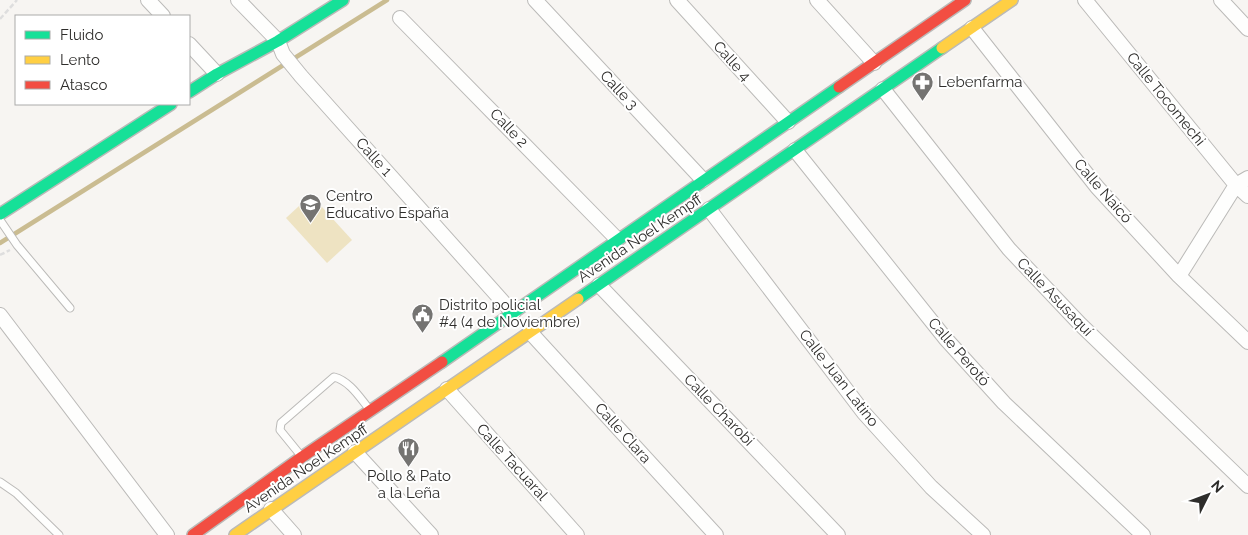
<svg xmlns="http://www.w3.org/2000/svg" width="1248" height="535" viewBox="0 0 1248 535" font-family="Raleway,sans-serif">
  <rect width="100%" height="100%" fill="#f7f5f2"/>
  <path fill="#eee3c2" d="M311 195 352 240 327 263 286 218Z"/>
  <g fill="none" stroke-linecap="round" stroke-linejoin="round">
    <path stroke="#cabc91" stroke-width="4.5" d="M0 243 387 0"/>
    <defs>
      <path id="lane" d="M0 220 17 245 70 308
        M302 457 280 430 281 423 334 377C350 381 360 398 370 410
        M0 482 16 493 59 535"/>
      <path id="street" d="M148 0 163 16
        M238 0 278 41 283 54 301 76 513 313
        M535 0 703 180
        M677 0 788 122
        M817 0 874 63
        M1085 0 1236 185 1248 196
        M1221 0 1248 29
        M400 18 617 239
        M972 28 1097 187 1179 276 1248 342
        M189 44 217 74
        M883 89 1009 249 1080 324 1248 486
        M795 150 945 338 1004 403 1143 535
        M709 209 864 413 931 487 983 535
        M1179 276 1236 185 1248 178
        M599 285 838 535
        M0 315 167 535
        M530 332 716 535
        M447 389 577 535
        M355 452 431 535
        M271 509 294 535"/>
      <path id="fast" d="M189 92 217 74 278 41 343 0
        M0 214 171 104
        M578 299 942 48
        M442 362 839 87"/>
      <path id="slow" d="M942 48 1012 0
        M235 535 578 299"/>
      <path id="jam" d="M839 87 965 0
        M193 535 302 457 442 362"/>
    </defs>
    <use href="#lane" stroke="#bbbab8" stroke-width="9"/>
    <use href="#street" stroke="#bbbab8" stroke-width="16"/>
    <use href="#fast" stroke="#bbbab8" stroke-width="14"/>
    <use href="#slow" stroke="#bbbab8" stroke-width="14"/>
    <use href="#jam" stroke="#bbbab8" stroke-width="14"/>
    <path stroke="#dedede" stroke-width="2.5" stroke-dasharray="5 2.5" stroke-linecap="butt" d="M0 19 17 0
      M0 255 10 250"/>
    <use href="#lane" stroke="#fefefd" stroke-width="7"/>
    <use href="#street" stroke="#fefefd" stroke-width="14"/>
    <use href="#fast" stroke="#16e098" stroke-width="11"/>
    <use href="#slow" stroke="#ffcf43" stroke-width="11"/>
    <use href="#jam" stroke="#f24e42" stroke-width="11"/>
  </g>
  <defs>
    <symbol id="pharmacy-pin" viewBox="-11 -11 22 30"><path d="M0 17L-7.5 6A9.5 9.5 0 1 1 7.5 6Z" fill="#747371" stroke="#fff"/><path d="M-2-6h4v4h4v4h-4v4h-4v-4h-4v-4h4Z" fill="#fff"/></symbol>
    <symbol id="school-pin" viewBox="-11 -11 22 30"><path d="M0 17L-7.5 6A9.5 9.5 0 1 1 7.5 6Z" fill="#747371" stroke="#fff"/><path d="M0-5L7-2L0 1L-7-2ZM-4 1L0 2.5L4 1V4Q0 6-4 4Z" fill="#fff"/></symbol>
    <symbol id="civic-pin" viewBox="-11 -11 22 30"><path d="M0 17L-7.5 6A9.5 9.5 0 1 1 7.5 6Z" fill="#747371" stroke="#fff"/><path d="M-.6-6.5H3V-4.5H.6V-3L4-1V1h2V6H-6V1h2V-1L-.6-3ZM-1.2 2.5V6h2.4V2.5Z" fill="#fff"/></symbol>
    <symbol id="restaurant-pin" viewBox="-11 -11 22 30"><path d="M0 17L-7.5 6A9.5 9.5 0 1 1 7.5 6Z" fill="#747371" stroke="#fff"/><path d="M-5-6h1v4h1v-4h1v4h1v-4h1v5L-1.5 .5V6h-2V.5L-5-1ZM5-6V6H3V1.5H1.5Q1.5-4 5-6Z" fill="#fff"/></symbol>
  </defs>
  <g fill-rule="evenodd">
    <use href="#pharmacy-pin" x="910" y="70" width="25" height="34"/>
    <use href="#school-pin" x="298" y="192" width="25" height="34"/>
    <use href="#civic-pin" x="410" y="302" width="25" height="34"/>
    <use href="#restaurant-pin" x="396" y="436" width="25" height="34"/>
  </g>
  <g text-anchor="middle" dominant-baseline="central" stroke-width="4" stroke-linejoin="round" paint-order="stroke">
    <g font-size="15" fill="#2e2d2b" stroke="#fff">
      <text transform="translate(732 61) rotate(48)">Calle 4</text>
      <text transform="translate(619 90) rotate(47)">Calle 3</text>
      <text transform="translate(1166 99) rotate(51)">Calle Tocomechi</text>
      <text transform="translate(509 128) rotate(46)">Calle 2</text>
      <text transform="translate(374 157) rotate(48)">Calle 1</text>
      <text transform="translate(1103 191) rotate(49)">Calle Naicó</text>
      <text transform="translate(640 238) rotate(-34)">Avenida Noel Kempff</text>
      <text transform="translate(1055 297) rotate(46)">Calle Asusaquí</text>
      <text transform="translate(959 352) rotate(49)">Calle Perotó</text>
      <text transform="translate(839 378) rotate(52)">Calle Juan Latino</text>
      <text transform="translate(719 410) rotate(46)">Calle Charobi</text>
      <text transform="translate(623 433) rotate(48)">Calle Clara</text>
      <text transform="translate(512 462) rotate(48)">Calle Tacuaral</text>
      <text transform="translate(306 468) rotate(-34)">Avenida Noel Kempff</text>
    </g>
    <g font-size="15" fill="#2e2d2b" stroke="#fff" text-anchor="start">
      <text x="938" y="82">Lebenfarma</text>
      <text x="326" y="196">Centro<tspan x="326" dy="17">Educativo España</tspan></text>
      <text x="439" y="305">Distrito policial<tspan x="439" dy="17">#4 (4 de Noviembre)</tspan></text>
      <text x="409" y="476" text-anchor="middle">Pollo &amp; Pato<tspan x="409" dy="17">a la Leña</tspan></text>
    </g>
  </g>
  <rect x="15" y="15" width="175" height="90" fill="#ffffff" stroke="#ababaa"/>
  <rect x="25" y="31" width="25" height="8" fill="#16e098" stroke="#ababaa"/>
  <text x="60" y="40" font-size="15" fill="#2e2d2b">Fluido</text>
  <rect x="25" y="56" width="25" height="8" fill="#ffcf43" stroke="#ababaa"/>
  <text x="60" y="65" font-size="15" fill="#2e2d2b">Lento</text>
  <rect x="25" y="81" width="25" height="8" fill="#f24e42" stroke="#ababaa"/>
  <text x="60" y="90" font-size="15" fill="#2e2d2b">Atasco</text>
  <g transform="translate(1208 495) rotate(48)" stroke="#ffffff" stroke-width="4" paint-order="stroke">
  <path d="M0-4L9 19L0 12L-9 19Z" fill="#2e2d2b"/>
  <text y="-8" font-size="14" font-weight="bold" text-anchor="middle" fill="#2e2d2b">N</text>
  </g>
</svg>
